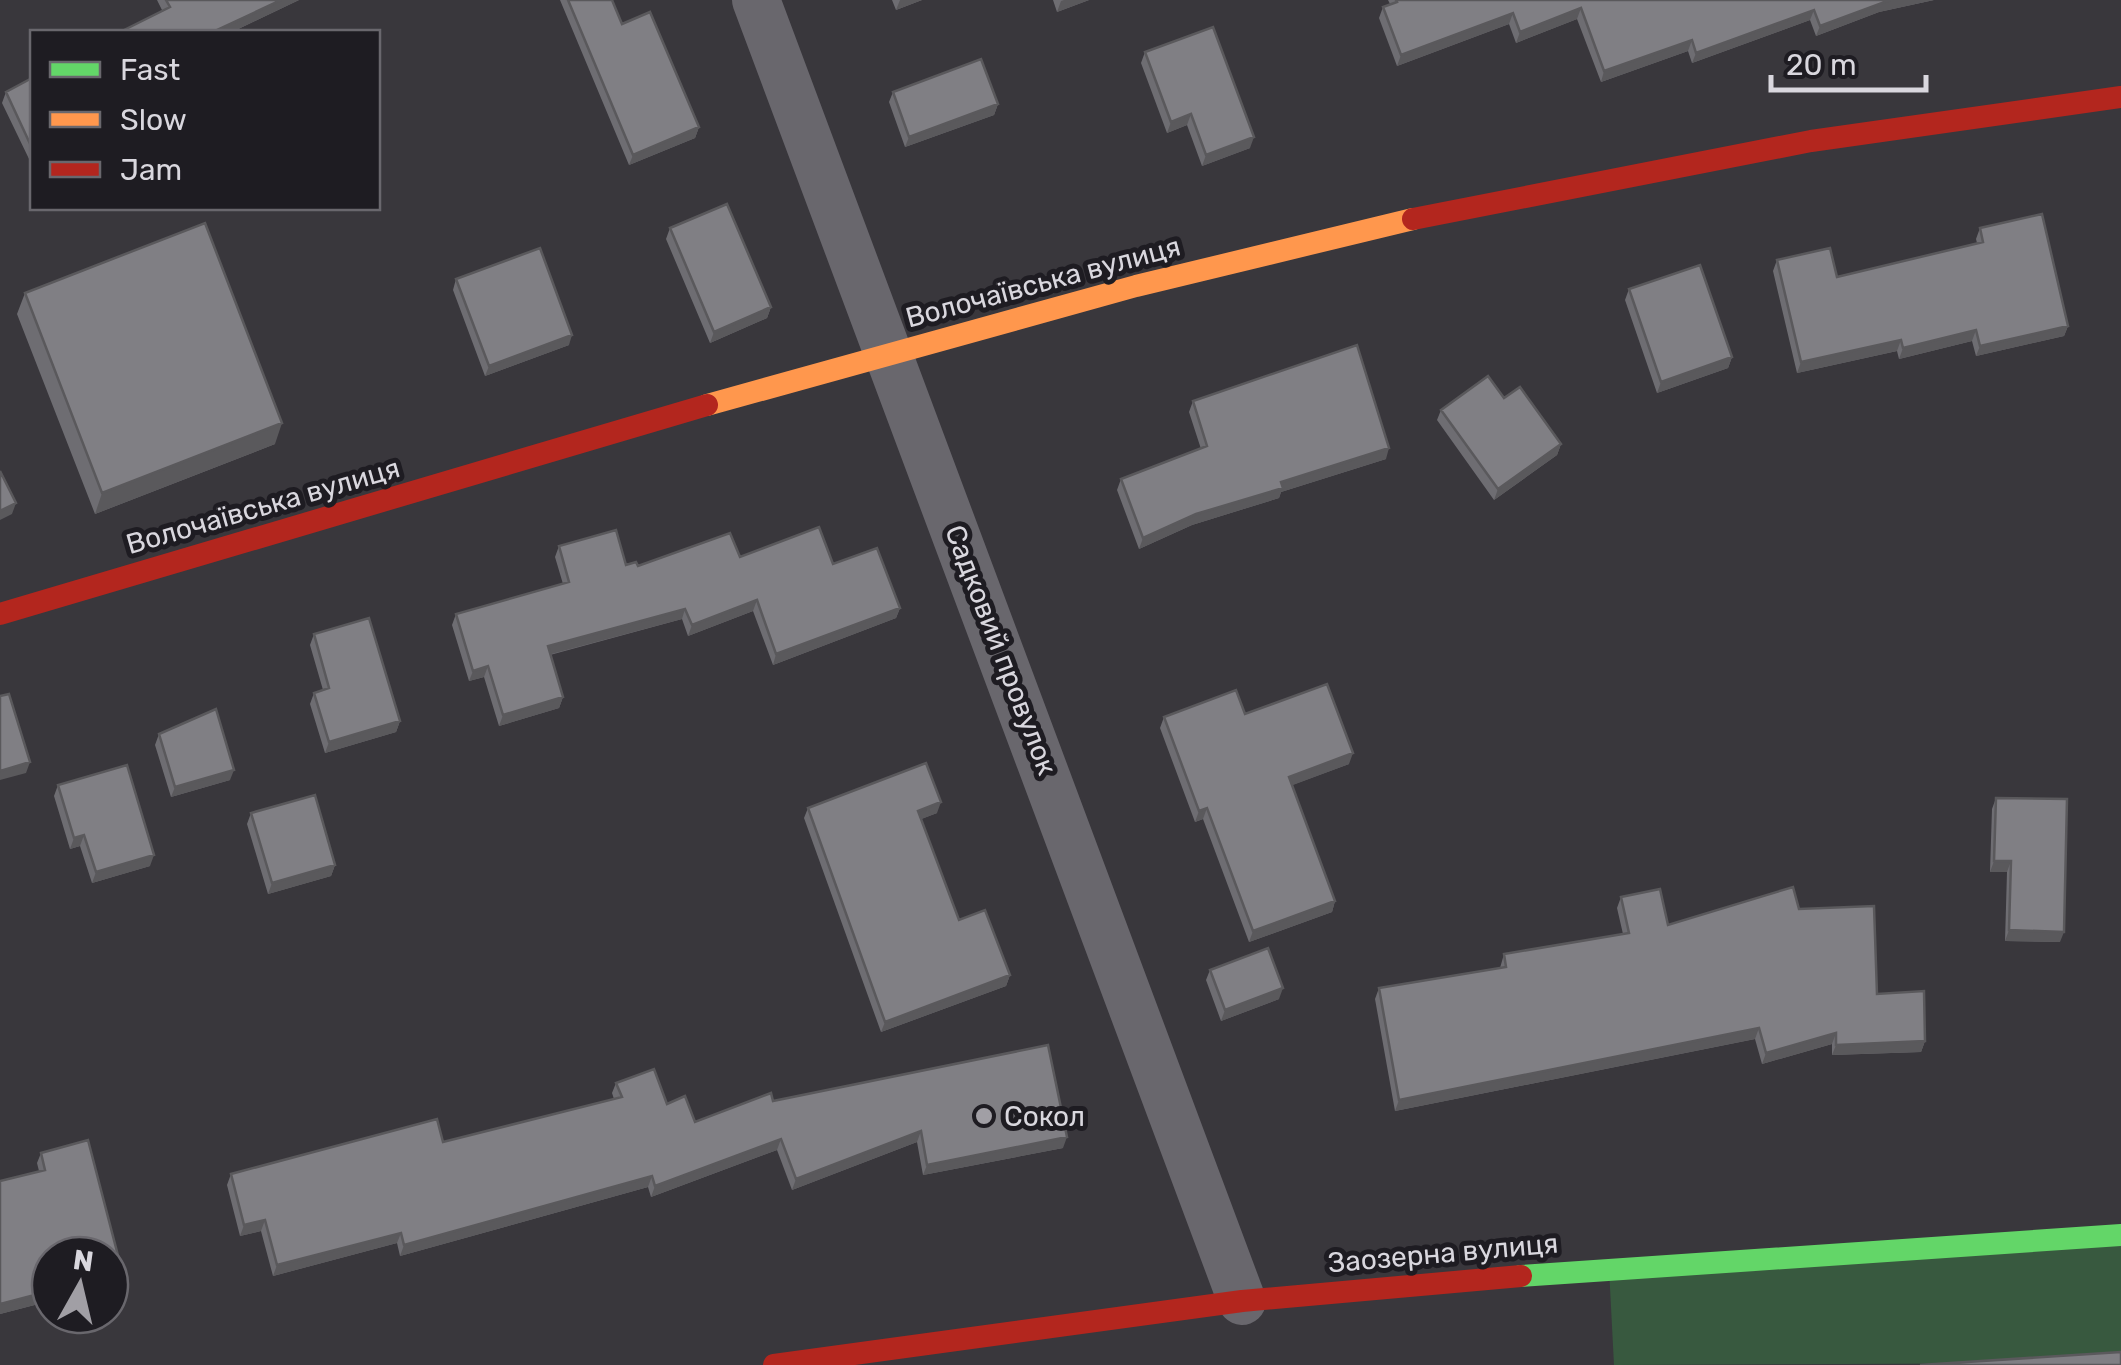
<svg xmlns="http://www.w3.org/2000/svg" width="2121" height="1365" viewBox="0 0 2121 1365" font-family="Rubik,sans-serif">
  <rect width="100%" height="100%" fill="#39373c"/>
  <path fill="#38593f" d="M2121 1235V1363L1614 1365 1609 1268Z"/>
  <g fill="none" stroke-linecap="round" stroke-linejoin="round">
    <path stroke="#69676d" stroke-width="48" d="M756 0 1242 1301"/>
    <path stroke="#63d668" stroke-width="22" d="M1521 1276 2121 1235"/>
    <path stroke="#ff974d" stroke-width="22" d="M707 405 1136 286 1413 219"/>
    <path stroke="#b3261e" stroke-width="22" d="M1413 219 1811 141 2121 97
      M0 614 707 405
      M774 1365 1242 1301 1521 1276"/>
  </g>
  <path fill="#6e6d72" d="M157 0H299L232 32 162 10Z
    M560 0H612L622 24 699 127 695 138 629 165Z
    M892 0H922L896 10Z
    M1053 0H1089L1057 12Z
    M1388 0H1934L1879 12 1816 36 1810 20 1692 63 1688 51 1601 82 1577 19 1516 43 1509 24 1397 66 1379 18 1383 7 1390 4Z
    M1145 52 1250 148 1202 166 1187 125 1167 133 1141 63Z
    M32 78V160L30 161 2 103 6 92Z
    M893 92 998 104 994 115 905 147 889 102Z
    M670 228 771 307 767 318 710 343 666 239Z
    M1980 228 2068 326 2064 336 1976 356 1972 341 1899 359 1897 351 1797 373 1773 271 1777 260 1837 277 1977 243 1976 239Z
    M456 279 569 345 485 376 453 290Z
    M1629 289 1732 357 1728 368 1657 393 1625 300Z
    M25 293 275 444 95 514 17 314Z
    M1193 401 1386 459 1281 492 1279 498 1192 525 1139 549 1117 490 1121 479 1201 449 1189 412Z
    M1441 410 1561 444 1557 455 1494 500 1437 420Z
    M559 546 638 566 740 557 833 564 900 608 896 618 773 665 753 611 688 636 682 619 550 655 563 697 559 708 499 726 484 677 469 681 452 625 456 614 563 584 555 557Z
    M314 634 400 721 396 732 325 753 310 704 314 693 323 690 310 645Z
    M1245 714 1349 764 1292 785 1335 901 1332 912 1249 942 1203 819 1195 822 1160 728 1164 717Z
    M159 734 230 780 171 797 155 745Z
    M58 785 150 866 92 883 80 846 70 849 54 796Z
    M1996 798 2060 942 2005 941 2007 872H1990L1992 809Z
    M808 808 937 813 921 819 959 920 1010 975 1006 986 881 1032 804 818Z
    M251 813 335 865 331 876 268 894 247 824Z
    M1621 897 1668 925 1799 909 1877 994 1925 1041 1921 1052 1832 1055V1044L1762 1064 1755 1039 1395 1111 1375 999 1379 988 1500 968 1504 954 1623 934 1617 908Z
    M1210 970 1279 999 1221 1021 1206 980Z
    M616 1083 667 1104 695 1122 773 1101 1063 1148 923 1175 917 1142 792 1190 777 1150 651 1197 648 1187 400 1256 397 1243 273 1276 261 1231 240 1236 227 1185 231 1174 443 1142 614 1099 612 1093Z
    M88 1140 122 1271 118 1282 110 1284V1255H50V1301L0 1314V1181L39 1171 37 1163 41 1153Z"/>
  <path fill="#5a595c" d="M281 0H299L232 32H213Z
    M900 0H922L896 10Z
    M1064 0H1089L1057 12 1061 1Z
    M1890 0H1934L1879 12 1816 36 1820 26Z
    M1581 8 1577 19 1516 43 1520 32Z
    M1814 10 1810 20 1692 63 1696 53Z
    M1513 13 1509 24 1397 66 1401 55Z
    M1692 40 1688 51 1601 82 1604 71Z
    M998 104 994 115 905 147 909 137Z
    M1191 114 1187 125 1167 133 1171 122Z
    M699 127 695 138 629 165 633 155Z
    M1254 137 1250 148 1202 166 1206 155Z
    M771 307 767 318 710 343 714 332Z
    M2068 326 2064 336 1976 356 1980 346Z
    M1976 330 1972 341 1899 359 1903 348Z
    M572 335 569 345 485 376 489 366Z
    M1901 340 1897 351 1797 373 1801 362Z
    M1732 357 1728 368 1657 393 1661 382Z
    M282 423 275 444 95 514 102 493Z
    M1561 444 1557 455 1494 500 1498 489Z
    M1389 448 1386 459 1281 492 1279 498 1192 525 1139 549 1143 538 1196 514 1281 482Z
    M16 503 12 514 0 520V511Z
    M757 600 753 611 688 636 692 625Z
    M900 608 896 618 773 665 776 654Z
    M685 609 682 619 544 656 548 646Z
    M488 666 484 677 469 681 473 671Z
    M563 697 559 708 499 726 503 715Z
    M400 721 396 732 325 753 329 742Z
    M1353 753 1349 764 1285 788 1289 777Z
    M30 762 26 773 0 780V771Z
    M234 770 230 780 171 797 175 787Z
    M941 802 937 813 914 822 918 811Z
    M1207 808 1203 819 1195 822 1199 811Z
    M84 835 80 846 70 849 74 838Z
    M154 855 150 866 92 883 96 872Z
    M1994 861H2011L2007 872H1990Z
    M335 865 331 876 268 894 272 883Z
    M1335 901 1332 912 1249 942 1253 931Z
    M2009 930 2064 932 2060 942 2005 941Z
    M1010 975 1006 986 881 1032 885 1022Z
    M1283 988 1279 999 1221 1021 1225 1010Z
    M1759 1028 1755 1039 1395 1111 1399 1100Z
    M1836 1033 1832 1044 1762 1064 1766 1053Z
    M1925 1041 1921 1052 1832 1055 1836 1045Z
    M921 1131 917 1142 792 1190 796 1179Z
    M1067 1137 1063 1148 923 1175 927 1165Z
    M781 1139 777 1150 651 1197 655 1186Z
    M652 1176 648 1187 400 1256 404 1245Z
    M265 1220 261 1231 240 1236 244 1225Z
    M401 1233 397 1243 273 1276 277 1265Z
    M122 1271 118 1282 110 1284V1275Z
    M50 1291V1301L0 1314V1304Z"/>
  <path fill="#807f84" stroke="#5a595c" stroke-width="2.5" d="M166 0H281L213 32H120L170 7Z
    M568 0H612L622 24 650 12 699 127 633 155Z
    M1396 0H1890L1820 26 1814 10 1696 53 1692 40 1604 71 1581 8 1520 32 1513 13 1401 55 1383 7 1397 2Z
    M1213 27 1254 137 1206 155 1191 114 1171 122 1145 52Z
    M981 59 998 104 909 137 893 92Z
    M32 78V148L6 92Z
    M727 204 771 307 714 332 670 228Z
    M2042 214 2068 326 1980 346 1976 330 1903 348 1901 340 1801 362 1777 260 1830 248 1837 277 1983 242 1980 228Z
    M205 223 282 423 102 493 25 293Z
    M540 248 572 335 489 366 456 279Z
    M1700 265 1732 357 1661 382 1629 289Z
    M1357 345 1389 448 1281 482 1283 488 1196 514 1143 538 1121 479 1207 446 1193 401Z
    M1488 376 1504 398 1520 387 1561 444 1498 489 1441 410Z
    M0 471 16 503 0 511Z
    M819 527 833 564 877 548 900 608 776 654 757 600 692 625 685 609 548 646 563 697 503 715 488 666 473 671 456 614 569 582 559 546 616 530 626 565 636 562 638 566 730 533 740 557Z
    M369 618 400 721 329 742 314 693 329 688 314 634Z
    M1327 684 1353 753 1289 777 1335 901 1253 931 1207 808 1199 811 1164 717 1236 690 1245 714Z
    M9 694 30 762 0 771V696Z
    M216 709 234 770 175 787 159 734Z
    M926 763 941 802 918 811 959 920 985 910 1010 975 885 1022 808 808Z
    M127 765 154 855 96 872 84 835 74 838 58 785Z
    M315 795 335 865 272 883 251 813Z
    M1996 798 2067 799 2064 932 2009 930 2011 861H1994Z
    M1793 887 1799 909 1874 906 1877 994 1924 991 1925 1041 1836 1045V1033L1766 1053 1759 1028 1399 1100 1379 988 1506 967 1504 954 1629 933 1621 897 1660 889 1668 925Z
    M1268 948 1283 988 1225 1010 1210 970Z
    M1048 1045 1067 1137 927 1165 921 1131 796 1179 781 1139 655 1186 652 1176 404 1245 401 1233 277 1265 265 1220 244 1225 231 1174 437 1119 443 1142 622 1097 616 1083 654 1069 667 1104 685 1096 695 1122 771 1093 773 1101Z
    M88 1140 122 1271 110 1275V1255H50V1291L0 1304V1181L45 1170 41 1153Z
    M2121 1352V1365H1920Z"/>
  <circle fill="#a19fa5" stroke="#1e1c22" stroke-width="4" cx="984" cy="1116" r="10"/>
  <g text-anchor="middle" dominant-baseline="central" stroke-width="10" stroke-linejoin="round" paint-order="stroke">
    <g font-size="28" fill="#d9d7de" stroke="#1e1c22">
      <text transform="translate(1043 282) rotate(-15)">Волочаївська вулиця</text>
      <text transform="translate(263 506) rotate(-16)">Волочаївська вулиця</text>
      <text transform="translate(1001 650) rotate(69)">Садковий провулок</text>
      <text transform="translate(1443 1253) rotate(-5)">Заозерна вулиця</text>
    </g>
    <g font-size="28" fill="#d9d7de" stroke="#1e1c22" text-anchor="start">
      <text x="1004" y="1116">Сокол</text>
    </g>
  </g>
  <rect x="30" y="30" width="350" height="180" fill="#1e1c22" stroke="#69676d" stroke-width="2.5"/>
  <rect x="50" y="62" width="50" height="15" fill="#63d668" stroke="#69676d" stroke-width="2.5"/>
  <text x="120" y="80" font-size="30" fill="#d9d7de">Fast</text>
  <rect x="50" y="112" width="50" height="15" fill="#ff974d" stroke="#69676d" stroke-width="2.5"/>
  <text x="120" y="130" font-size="30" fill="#d9d7de">Slow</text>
  <rect x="50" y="162" width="50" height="15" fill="#b3261e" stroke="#69676d" stroke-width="2.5"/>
  <text x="120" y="180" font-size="30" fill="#d9d7de">Jam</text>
  <g transform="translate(80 1285) rotate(8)"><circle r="48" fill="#1e1c22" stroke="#69676d" stroke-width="2.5"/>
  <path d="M0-8L18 38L0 25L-18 38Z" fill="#a19fa5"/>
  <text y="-15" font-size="28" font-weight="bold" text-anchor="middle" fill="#d9d7de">N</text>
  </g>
  <path d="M1771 75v15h155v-15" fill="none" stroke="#d9d7de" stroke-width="5"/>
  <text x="1786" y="75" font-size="30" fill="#d9d7de" stroke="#1e1c22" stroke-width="8" paint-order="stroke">20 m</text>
</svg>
